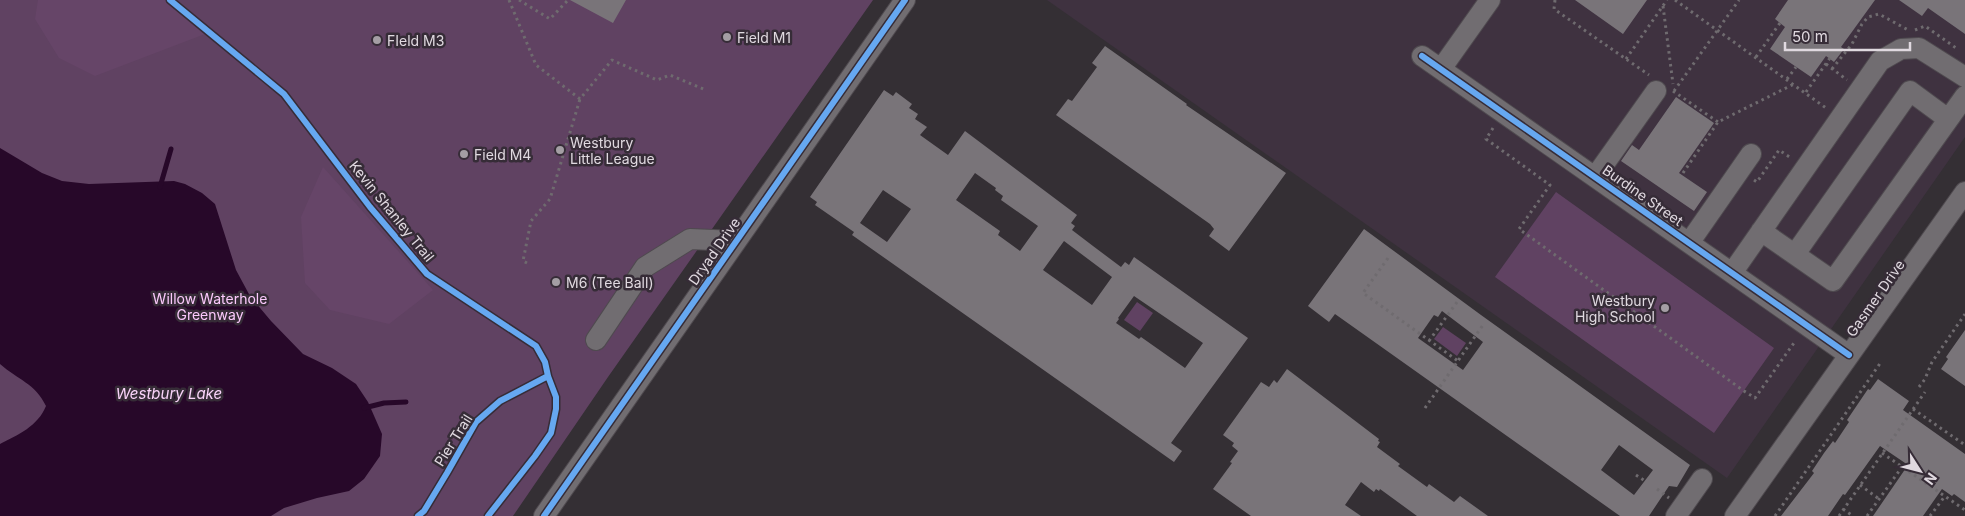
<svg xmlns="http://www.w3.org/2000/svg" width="1965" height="516" viewBox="0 0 1965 516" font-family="Inter,sans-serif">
  <rect width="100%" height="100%" fill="#342f34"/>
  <path fill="#3f3240" d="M1047 0H1965V137L1727 478Z"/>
  <path fill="#604262" d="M0 0H873L608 377 513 516H0Z
    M1556 192 1774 348 1714 433 1495 277Z
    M1137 302 1153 313 1140 331 1124 320Z
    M1443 327 1466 343 1457 356 1434 339Z"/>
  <path fill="#664568" d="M38 0H166L205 34 95 76 59 58 35 19Z
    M323 167 433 290 389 324 330 310 305 283 301 217Z"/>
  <path fill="#270829" d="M0 148 42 173 62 181 89 184 174 181 185 184 202 193 215 204 236 270 250 296 271 321 303 354 332 368 356 384 368 402 382 434 380 456 364 479 349 491 317 498 284 508 271 516H0V444C18 435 38 426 46 406 35 383 18 380 0 364Z"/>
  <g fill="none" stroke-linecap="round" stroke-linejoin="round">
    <path stroke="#270829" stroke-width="5" d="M160 187 171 149
      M364 408 384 403 406 402"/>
  </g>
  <path fill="#797479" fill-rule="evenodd" d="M570 0H626L613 23Z
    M1575 0H1647L1623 34Z
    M1788 0H1875L1841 47 1844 49 1834 62 1826 56 1811 77 1770 49 1785 27 1775 19Z
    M1899 0H1965V34L1928 8 1922 16Z
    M1105 46 1187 104 1186 105 1286 173 1229 251 1209 236 1214 229 1210 224 1056 115 1068 99 1072 101 1097 67 1092 63Z
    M884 90 893 96 896 92 912 104 909 108 918 114 915 119 927 127 920 135 948 155 965 131 1077 215 1071 223 1075 226 1072 230 1093 246 1121 267 1125 262 1129 265 1134 257 1248 338 1171 443 1182 451 1174 462 852 235 854 232 815 205 817 202 810 197ZM975 173 996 188 995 190 1003 196 1001 200 1038 226 1020 251 998 235 1000 231 956 200ZM883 190 911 209 887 242 860 223ZM1064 241 1112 277 1092 305 1043 270ZM1134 296 1203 343 1185 368 1141 337 1139 339 1116 323 1119 319 1118 318Z
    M1676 97 1714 123 1679 173 1707 192 1694 211 1621 161 1632 145 1639 150Z
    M1364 229 1481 315 1690 465 1677 487 1669 486 1649 516H1620L1335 314 1329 322 1308 306ZM1442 311 1483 342 1463 370 1418 338 1434 315 1438 317ZM1619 445 1653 470 1634 495 1601 470Z
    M1965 330V386L1941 369 1948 359 1946 357Z
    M1287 369 1379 439 1378 441 1380 442 1377 447 1400 464 1398 466 1427 487 1429 484 1454 502 1460 496 1488 516H1417L1380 489 1379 491 1376 489 1374 492 1361 482 1345 505 1361 516H1251L1213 489 1232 463 1230 462 1238 451 1232 446 1234 443 1223 435 1261 382 1269 387 1274 380 1277 383Z
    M1878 379 1909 401 1903 410 1965 454V502L1954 494 1952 496 1942 489 1923 516H1873L1908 465 1880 446 1845 495 1843 494 1828 516H1781L1814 473 1812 471 1824 453 1833 441 1835 443 1849 422 1847 420 1868 389 1870 390Z"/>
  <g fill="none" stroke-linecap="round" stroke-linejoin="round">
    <defs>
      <path id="minor" d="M1422 56 1849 355
        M1441 69 1490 0
        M1595 177 1656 91
        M1761 231 1833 281 1965 96
        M1689 243 1751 154
        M1795 254 1910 91 1948 119
        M1732 273 1880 61 1901 49 1919 48 1965 77
        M596 340 645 267 690 239 736 241
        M544 516 905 0
        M1676 516 1702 479
        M1735 516 1965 192"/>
    </defs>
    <use href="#minor" stroke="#4f4a4f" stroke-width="22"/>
    <path stroke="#6f6b6f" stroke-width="3" stroke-dasharray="2.5 4" stroke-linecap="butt" d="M509 0 536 65 580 99 612 60 657 80 670 75 706 90
      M519 0 550 19 568 0
      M1555 0 1554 9 1649 75
      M1675 0 1826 108
      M1663 6 1673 84
      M1915 30 1925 26 1956 48
      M1756 57 1780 23
      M1626 59 1667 0
      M1826 64 1847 80
      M1832 69 1852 44 1862 24 1868 17 1879 14 1910 31
      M1787 79 1796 67
      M1673 91 1718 122
      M1674 91 1739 0
      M1806 92 1830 58
      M1493 128 1486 139 1550 185 1519 229 1744 391 1755 398 1796 340
      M1683 173 1718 122 1794 84
      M1754 180 1757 182 1779 150 1791 158
      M1388 258 1363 293 1458 361
      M527 263 523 261 531 221 550 199 580 99
      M1429 341 1457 302
      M1919 387 1925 379 1932 362 1965 314
      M1425 408 1483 325
      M1913 409 1965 445
      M1882 453 1965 510
      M1636 475 1645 481
      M1860 485 1879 499
      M1657 489 1669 498
      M1843 509 1853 516
      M1775 516 1881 362
      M1839 516 1925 392
      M1867 516 1902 467
      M1930 516 1945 496"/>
    <use href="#minor" stroke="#716d71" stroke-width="20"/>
    <defs>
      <path id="cycleway" d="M170 0 284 94 370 207 427 274 536 346 545 362 548 376 556 397V409L551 433 535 456 488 516
        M1422 56 1849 355
        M418 516 424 511 447 473 476 422 500 401 548 376
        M544 516 905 0"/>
    </defs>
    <use href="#cycleway" stroke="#362c37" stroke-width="9"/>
    <use href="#cycleway" stroke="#66a8f1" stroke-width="6"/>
  </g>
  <g fill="#a49ea4" stroke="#362c37" stroke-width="2">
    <circle cx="727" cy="37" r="5"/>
    <circle cx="377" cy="40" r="5"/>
    <circle cx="560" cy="150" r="5"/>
    <circle cx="464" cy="154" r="5"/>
    <circle cx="556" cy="282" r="5"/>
    <circle cx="1665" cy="308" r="5"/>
  </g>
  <g text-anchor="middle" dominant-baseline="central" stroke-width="5" stroke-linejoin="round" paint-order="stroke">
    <g font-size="14" fill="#e0d9e0" stroke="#362c37" text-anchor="start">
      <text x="737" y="37">Field M1</text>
      <text x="387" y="40">FIeld M3</text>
      <text x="570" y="142">Westbury<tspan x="570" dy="16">Little League</tspan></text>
      <text x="474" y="154">Field M4</text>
      <text x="566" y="282">M6 (Tee Ball)</text>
      <text x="1655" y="300" text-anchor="end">Westbury<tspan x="1655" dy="16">High School</tspan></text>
    </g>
    <g font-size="14" fill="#e0d9e0" stroke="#362c37">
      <text transform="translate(1643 195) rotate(35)">Burdine Street</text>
      <text transform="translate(392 211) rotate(51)">Kevin Shanley Trail</text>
      <text transform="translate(714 251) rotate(-55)">Dryad Drive</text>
      <text transform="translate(1875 298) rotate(-55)">Gasmer Drive</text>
      <text transform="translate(453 440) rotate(-58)">Pier Trail</text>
    </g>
    <g font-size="14" fill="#fbc9fc" stroke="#362c37">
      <text x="210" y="298">Willow Waterhole<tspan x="210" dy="16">Greenway</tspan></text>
    </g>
    <g font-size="15" font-style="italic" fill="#fad4fa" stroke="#362c37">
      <text x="169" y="393">Westbury Lake</text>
    </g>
  </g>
  <g transform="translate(1920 471) rotate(126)" stroke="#362c37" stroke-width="4" paint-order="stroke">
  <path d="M0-4L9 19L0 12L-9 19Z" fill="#e0d9e0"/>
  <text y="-8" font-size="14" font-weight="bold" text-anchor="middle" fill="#e0d9e0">N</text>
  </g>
  <path d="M1785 42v8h125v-8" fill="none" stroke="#e0d9e0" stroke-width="2.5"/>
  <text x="1792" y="42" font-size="15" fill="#e0d9e0" stroke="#362c37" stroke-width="4" paint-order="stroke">50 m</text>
</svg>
